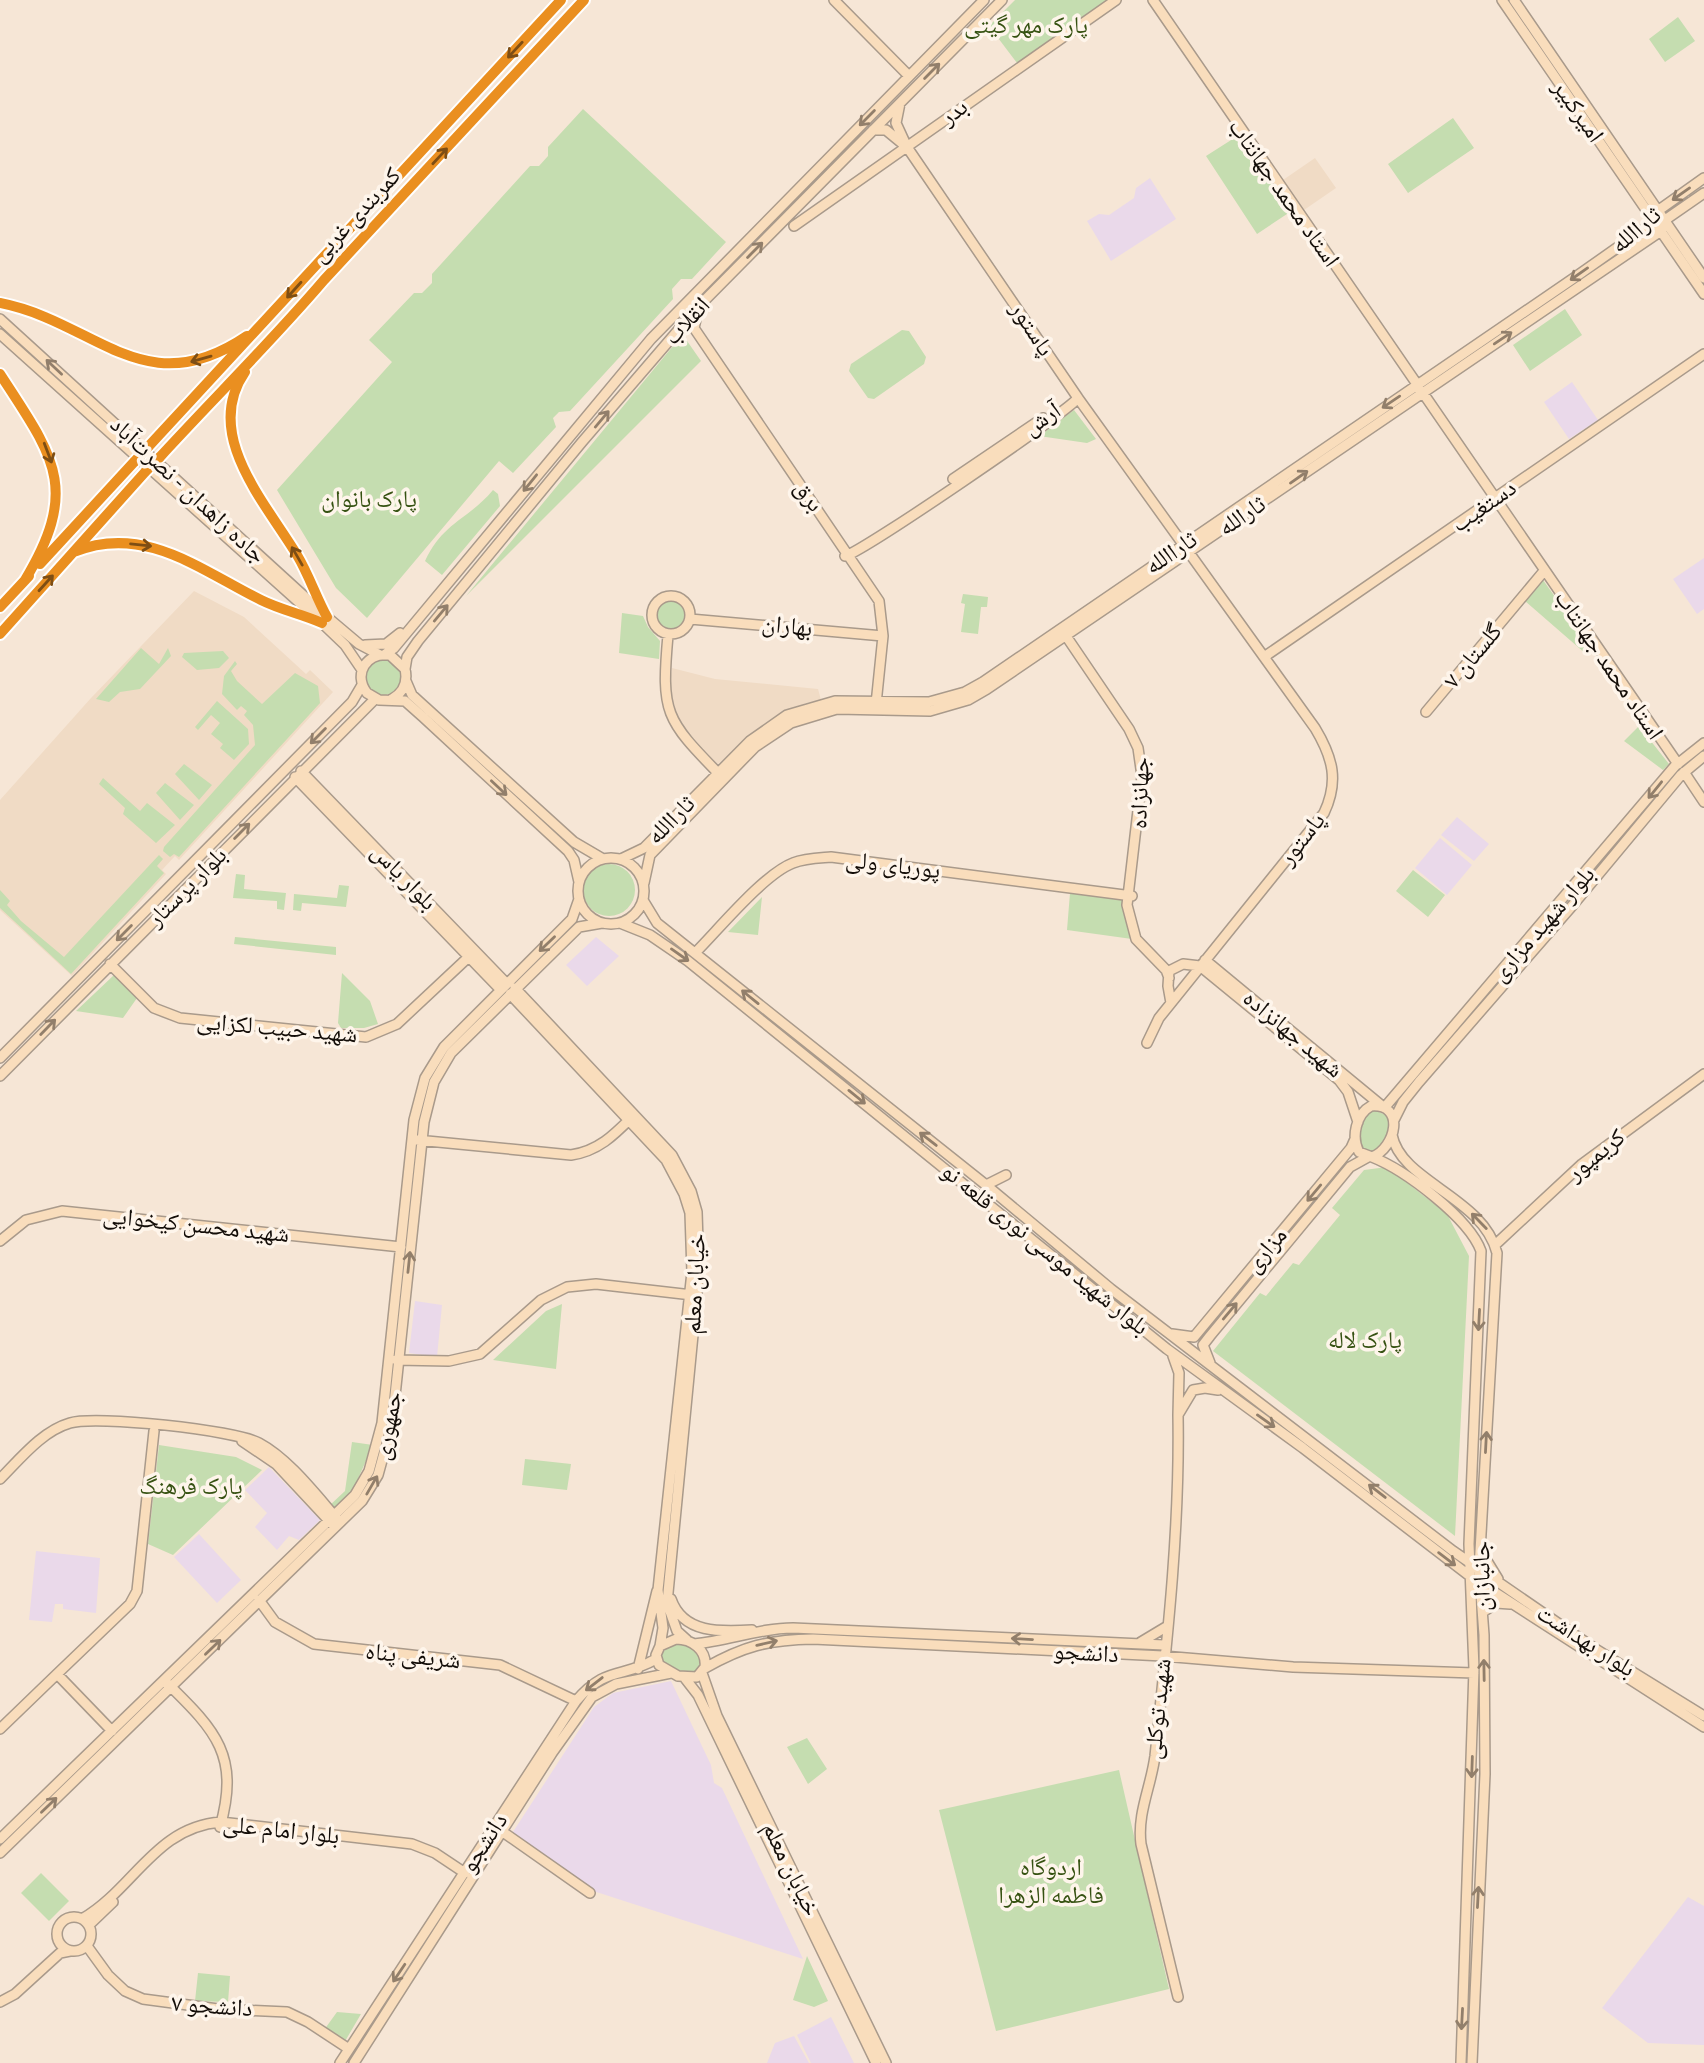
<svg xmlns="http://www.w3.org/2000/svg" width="1704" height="2063" viewBox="0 0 1704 2063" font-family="'Source Sans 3','Noto Naskh Arabic',sans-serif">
  <rect width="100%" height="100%" fill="#f6e6d6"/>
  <path fill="#f0dbc5" d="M1315 158 1336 188 1304 210 1283 180Z
    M194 591 244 617 306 674 310 670 333 692 179 860 175 856 162 870 166 874 72 976 0 910V800L91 698Z
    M672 668 715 679 818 689 821 700 806 703 769 721 718 764 693 743 677 718 669 693Z"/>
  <path fill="#ead9ea" d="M1150 178 1176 219 1111 261 1087 221 1099 214 1109 215 1134 198 1136 188Z
    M1572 382 1598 420 1569 439 1544 402Z
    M1704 558V609L1697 614 1673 579Z
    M1457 817 1489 844 1474 861 1441 835Z
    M1440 838 1472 865 1447 895 1415 868Z
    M596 937 619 956 587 986 566 965Z
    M415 1301 442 1305 437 1357 409 1353Z
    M269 1467 320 1520 299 1540 289 1536 277 1550 255 1527 267 1513 245 1490Z
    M199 1534 241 1580 217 1603 174 1557Z
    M36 1551 100 1558 96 1613 63 1609V1604H55L52 1622 29 1620Z
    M671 1681 711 1765 714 1783 722 1788 803 1959 584 1888 511 1835 594 1707 613 1693Z
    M1688 1897 1704 1906V2045L1648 2043 1602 2008Z
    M831 2017 854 2063H811L797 2035Z
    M794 2036 809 2063H767L775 2043Z"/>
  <path fill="#c5ddb0" d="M1015 0H1108L1017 63 989 26Z
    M1678 17 1695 41 1665 62 1649 39Z
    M583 109 726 242 692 279H681L672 289 673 299 570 411 559 412 553 418 556 427 513 473 499 461 367 618 336 588 277 490 392 362 369 340 414 293H422L432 283V274L530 166H539L548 156V147Z
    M1453 118 1474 148 1408 193 1388 164Z
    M1239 135 1290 212 1257 234 1206 156Z
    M1565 309 1582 335 1530 371 1513 345Z
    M902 330 909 331 926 357 924 364 874 399 868 398 849 371 851 364Z
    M685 338 701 361 466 596 678 340Z
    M1074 410 1096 439 1087 443 1039 436Z
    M493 490 498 494 500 506 442 575 425 561C443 522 468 520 493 490Z
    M1543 580 1593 650 1586 654 1525 601Z
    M963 594 988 597 987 607H981L978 634 961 632 965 604 961 603Z
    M656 616a15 15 0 1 1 30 0a15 15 0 1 1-30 0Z
    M622 613 643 616 648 627 660 641 659 659 619 653Z
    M141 648 159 664 168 648 171 656 140 689 120 692 109 702 96 699Z
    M223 651 229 658 219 668 197 670 182 657 184 653Z
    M365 677a18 18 0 1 1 36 0a18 18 0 1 1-36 0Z
    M235 661 237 664 231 671 237 681 262 704 295 673 318 686 320 703 179 857 174 854 170 857 163 851 164 847 255 745 253 725 244 715 247 711 241 706 237 710 222 694 224 676Z
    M217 701 248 729 249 744 234 760 220 748 223 744 211 734 220 723 211 715 198 730 195 727Z
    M1639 726 1669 764 1663 770 1624 741Z
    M184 764 212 785 199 800 175 774Z
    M103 778 140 811 147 803 175 825 156 843 123 814 125 808 99 784Z
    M165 783 194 805 180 820 156 793Z
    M159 855 163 859 157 866 164 873 71 974 0 908V890L10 901 7 905 21 921 64 957Z
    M583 890a26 26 0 1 1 52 0a26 26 0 1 1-52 0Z
    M1413 870 1445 895 1428 917 1396 891Z
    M236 874 245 875 244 889 286 893 284 910 277 909V901L233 898Z
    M339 885 349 886 346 907 302 903 301 911 293 910 294 894 337 898Z
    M1070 893 1119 898 1123 901 1132 939 1067 930Z
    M762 897 758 935 728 932Z
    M235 937 336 947V955L234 944Z
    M342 973 370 1001 378 1024 364 1028H341L338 1023Z
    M114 975 137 998 123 1018 76 1011Z
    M1374 1110 1388 1116C1391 1131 1386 1142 1376 1153L1362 1148 1359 1140 1365 1114Z
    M1387 1167 1447 1214 1469 1256 1455 1536 1213 1351 1260 1293 1266 1296 1293 1263 1299 1265 1340 1215 1332 1208 1364 1170Z
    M562 1304 556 1369 493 1360 546 1311Z
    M352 1442 373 1445 353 1490 336 1510 329 1506 345 1491Z
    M159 1445 236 1457 262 1470 173 1555 148 1544Z
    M525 1459 571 1464 567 1490 522 1485Z
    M671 1643C687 1643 694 1646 701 1660L698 1671 690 1675 664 1666 660 1656Z
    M807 1738 827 1769 808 1784 787 1747Z
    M1119 1770 1169 1989 996 2031 939 1810Z
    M41 1873 69 1901 49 1921 21 1893Z
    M807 1956 828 2001 814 2007 793 2000Z
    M198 1973 230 1976 228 2002 195 2001Z
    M337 2012 361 2014 344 2043 324 2030Z"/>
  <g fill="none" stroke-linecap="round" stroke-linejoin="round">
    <defs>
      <path id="secondary" d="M834 0 909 76
        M1153 0 1678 764
        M1502 0 1704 294
        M1514 0 1704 278
        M900 103 896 123 907 147 1078 398 1315 728C1333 758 1339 781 1324 813L1159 1018 1147 1043
        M873 130H886L903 144
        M794 226 1116 0
        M698 311 694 328 879 601 883 636 876 704
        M0 319 327 617 359 644 380 655
        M0 334 322 623 345 645 362 670
        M953 479 1043 418
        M845 556C861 553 1066 413 1078 398
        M652 615a19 19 0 1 1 38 0a19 19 0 1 1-38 0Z
        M690 619 883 636
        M1064 633 1129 729 1138 748 1142 776 1127 905 1136 939 1166 970 1169 978
        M668 635C661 713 665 719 720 775
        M365 645 386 644 400 633
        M384 655 394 648 651 339 984 0
        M1264 657 1704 354
        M405 669 407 657 418 641 582 442 699 306 1002 0
        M406 681 412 695 574 842 603 859
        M392 699C403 693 408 682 405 669L390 655C366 652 353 674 367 693L379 700 405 701 423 717 568 851 574 860 579 882
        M1426 712 1544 571
        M301 771 506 983
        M1684 772 1704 802
        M295 777 500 989
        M578 891a33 33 0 1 1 66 0a33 33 0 1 1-66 0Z
        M621 859 644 848 750 741 787 715 835 701 929 702 965 692 983 682 1574 278 1655 221 1659 210 1704 178
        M644 883 650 855 755 747 791 723 837 709 930 711 968 700 987 689 1661 231 1665 220 1704 193
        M643 900 657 923 986 1185 1111 1289 1453 1551 1594 1648 1704 1716
        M620 923 650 935 688 961 1167 1349 1303 1448 1471 1577 1704 1727
        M695 953C719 929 764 874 793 863 805 858 818 858 831 857L1132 896
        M1205 960 1382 1106
        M110 964 154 1008 180 1018 366 1037 397 1024 475 951
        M515 988 672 1155 691 1191 697 1212 699 1273 667 1603 677 1631 687 1640
        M510 994 666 1160 684 1194 690 1213 692 1272 658 1590 663 1628 660 1646
        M1171 1003 1168 986 1169 971 1183 964 1200 966 1339 1080 1348 1092 1358 1122
        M0 1058 352 702 362 685
        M0 1076 375 699
        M1371 1106C1406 1103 1396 1148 1372 1157L1359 1152C1351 1137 1356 1114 1371 1106Z
        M1385 1107 1675 766 1704 743
        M1394 1120 1403 1102 1419 1082 1572 906 1681 775 1704 756
        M1392 1135C1401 1182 1483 1197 1497 1253L1479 1569 1484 1635 1485 1774 1472 2063
        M417 1140 571 1155C599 1151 615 1134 634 1115
        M1372 1157C1405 1170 1469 1218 1481 1251L1469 1544 1474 1669 1461 2063
        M986 1185 1006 1175
        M0 1241 26 1220 62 1211 401 1247
        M1495 1245 1582 1164 1704 1074
        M1172 1334 1194 1337 1351 1148 1355 1139
        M1173 1356 1179 1373 1178 1415 1193 1390 1205 1388 1218 1390
        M396 1360 449 1361 480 1354 541 1300 567 1287 596 1284 692 1295
        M1210 1363 1203 1345 1210 1336 1350 1167 1368 1157
        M242 1441 276 1464 334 1526
        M0 1479C20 1459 42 1431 70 1423 96 1415 235 1430 259 1443 289 1459 316 1495 339 1521
        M1482 1553 1498 1579
        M671 1599C683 1634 721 1632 752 1630
        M259 1600 275 1622 314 1644 500 1665 576 1701
        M1483 1612 1496 1603 1510 1604
        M676 1639C692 1639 707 1650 705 1667L697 1677 678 1676 659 1665 656 1655 660 1646Z
        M1141 1642 1166 1627
        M694 1644C728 1641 760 1628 793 1628L1164 1645
        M705 1668C744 1646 767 1640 813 1639L1163 1656 1293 1667 1474 1673
        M638 1669 657 1591
        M702 1673 717 1716 886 2063
        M57 1674 130 1604 137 1591 154 1431
        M684 1677 698 1695 876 2063
        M168 1684C216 1731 240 1756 220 1827
        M0 1729 57 1674 112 1731
        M503 1832 590 1893
        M0 1839 355 1495 369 1471 382 1423 414 1120 425 1078 444 1047 572 919 579 899
        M0 1853 362 1501 378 1475 392 1424 424 1122 434 1082 451 1053 579 927 602 923
        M57 1934a17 17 0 1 1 34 0a17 17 0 1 1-34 0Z
        M82 1919C134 1889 155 1827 221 1822L412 1844 435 1853 465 1873
        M89 1925 113 1902
        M87 1946 108 1975 125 1991 143 1999 218 2009 287 2012 308 2022 349 2049
        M1178 1997 1141 1844C1137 1813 1151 1787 1155 1756 1167 1643 1180 1528 1178 1415
        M0 2002 15 1994 60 1953 70 1951
        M340 2063 576 1701C607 1665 621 1679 656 1659
        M354 2063 552 1753 592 1697 616 1684 671 1673"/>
      <path id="highway" d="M0 303C97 322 144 406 247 336
        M245 372C202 434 265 502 297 555 309 575 316 597 327 617
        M0 374C53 456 81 487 25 580
        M148 447 561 0
        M159 458C214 398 272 341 324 280L584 0
        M74 552C144 523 202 571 261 600 281 610 302 614 322 623
        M40 564 135 461
        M0 607 29 576
        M0 634 146 471"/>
    </defs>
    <use href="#secondary" stroke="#a99a8b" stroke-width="12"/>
    <use href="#highway" stroke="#fff" stroke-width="14"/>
    <use href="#secondary" stroke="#f9ddbc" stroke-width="9"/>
    <use href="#highway" stroke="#ea8f20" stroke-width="10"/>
    <defs>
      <path id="highway-bridge" d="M135 461 148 447
        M146 471 159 458"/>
    </defs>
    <use href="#highway-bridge" stroke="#fff" stroke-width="14" stroke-linecap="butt"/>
    <use href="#highway-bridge" stroke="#ea8f20" stroke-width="10"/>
  </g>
  <defs><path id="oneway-shaft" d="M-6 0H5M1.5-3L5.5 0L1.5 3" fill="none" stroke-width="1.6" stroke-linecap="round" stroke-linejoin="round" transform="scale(1.75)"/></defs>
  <g stroke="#7e4e14">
    <use href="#oneway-shaft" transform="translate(515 50) rotate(133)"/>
    <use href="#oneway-shaft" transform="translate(440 156) rotate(-47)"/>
    <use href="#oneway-shaft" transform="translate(294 290) rotate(132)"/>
    <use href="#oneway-shaft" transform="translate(201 359) rotate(164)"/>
    <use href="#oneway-shaft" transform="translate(48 453) rotate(69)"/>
    <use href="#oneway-shaft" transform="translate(141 545) rotate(6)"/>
    <use href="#oneway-shaft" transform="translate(297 556) rotate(-120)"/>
    <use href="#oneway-shaft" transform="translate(46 583) rotate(-48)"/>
  </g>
  <g stroke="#927f6b">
    <use href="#oneway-shaft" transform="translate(932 71) rotate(-45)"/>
    <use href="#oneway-shaft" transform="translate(867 118) rotate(135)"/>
    <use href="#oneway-shaft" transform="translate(1681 194) rotate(145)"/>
    <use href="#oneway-shaft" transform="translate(755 250) rotate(-45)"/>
    <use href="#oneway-shaft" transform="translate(1579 274) rotate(145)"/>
    <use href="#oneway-shaft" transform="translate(1503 338) rotate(-34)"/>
    <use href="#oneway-shaft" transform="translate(54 367) rotate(-137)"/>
    <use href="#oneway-shaft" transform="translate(1391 402) rotate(146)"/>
    <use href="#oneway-shaft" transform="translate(602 419) rotate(-50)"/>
    <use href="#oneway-shaft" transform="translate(1299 477) rotate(-35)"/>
    <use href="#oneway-shaft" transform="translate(530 483) rotate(129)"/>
    <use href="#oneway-shaft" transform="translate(441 613) rotate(-50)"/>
    <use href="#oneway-shaft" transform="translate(318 736) rotate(135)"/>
    <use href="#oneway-shaft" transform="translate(499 788) rotate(43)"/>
    <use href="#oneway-shaft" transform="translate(1655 790) rotate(129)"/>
    <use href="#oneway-shaft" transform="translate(242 831) rotate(-45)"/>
    <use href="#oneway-shaft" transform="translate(124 933) rotate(135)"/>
    <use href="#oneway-shaft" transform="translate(547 944) rotate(136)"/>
    <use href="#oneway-shaft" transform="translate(680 955) rotate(35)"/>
    <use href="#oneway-shaft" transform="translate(750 997) rotate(-141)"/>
    <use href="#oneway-shaft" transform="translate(48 1027) rotate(-46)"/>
    <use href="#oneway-shaft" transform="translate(857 1097) rotate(39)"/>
    <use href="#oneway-shaft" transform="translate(928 1139) rotate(-142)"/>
    <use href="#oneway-shaft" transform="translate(1314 1193) rotate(130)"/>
    <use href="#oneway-shaft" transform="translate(1479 1221) rotate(-134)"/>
    <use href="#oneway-shaft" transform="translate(409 1262) rotate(-84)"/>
    <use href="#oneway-shaft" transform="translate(1230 1311) rotate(-50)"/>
    <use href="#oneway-shaft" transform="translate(1479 1320) rotate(93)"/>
    <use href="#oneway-shaft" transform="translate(1266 1421) rotate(35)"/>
    <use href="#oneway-shaft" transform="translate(1486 1442) rotate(-87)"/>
    <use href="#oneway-shaft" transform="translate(372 1485) rotate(-60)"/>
    <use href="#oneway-shaft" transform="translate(1377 1491) rotate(-142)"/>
    <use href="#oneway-shaft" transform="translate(1447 1559) rotate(37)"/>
    <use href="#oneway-shaft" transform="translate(1022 1639) rotate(-177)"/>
    <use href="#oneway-shaft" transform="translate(767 1643) rotate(-13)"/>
    <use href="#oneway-shaft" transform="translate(213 1647) rotate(-44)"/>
    <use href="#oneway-shaft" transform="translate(1484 1670) rotate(-91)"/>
    <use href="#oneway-shaft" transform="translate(594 1684) rotate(142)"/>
    <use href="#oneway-shaft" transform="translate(1472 1767) rotate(92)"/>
    <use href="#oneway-shaft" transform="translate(49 1805) rotate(-44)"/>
    <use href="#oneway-shaft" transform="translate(1478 1897) rotate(-87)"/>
    <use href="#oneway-shaft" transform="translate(399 1973) rotate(124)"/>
    <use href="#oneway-shaft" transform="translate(1462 2019) rotate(93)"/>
  </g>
  <g text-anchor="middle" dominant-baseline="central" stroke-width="7" stroke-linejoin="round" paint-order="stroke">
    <g font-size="24" fill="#365212" stroke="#fef5eb">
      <text x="1026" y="25">پارک مهر گیتی</text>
      <text x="369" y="499">پارک بانوان</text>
      <text x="1365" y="1340">پارک لاله</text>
      <text x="191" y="1486">پارک فرهنگ</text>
      <text x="1051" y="1867">اردوگاه<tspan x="1051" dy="28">فاطمه الزهرا</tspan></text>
    </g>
    <g font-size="24" fill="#130d08" stroke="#fef5eb">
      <text transform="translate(1578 111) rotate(55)">امیرکبیر</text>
      <text transform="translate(954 112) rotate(-36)">بدر</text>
      <text transform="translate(1284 193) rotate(55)">استاد محمد جهانتاب</text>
      <text transform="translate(356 215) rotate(-47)">کمربندی غربی</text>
      <text transform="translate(1636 230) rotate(-40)">ثاراالله</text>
      <text transform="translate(687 321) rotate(-47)">انقلاب</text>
      <text transform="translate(1032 329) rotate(57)">پاستور</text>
      <text transform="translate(1042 419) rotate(-34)">آرش</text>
      <text transform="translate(188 490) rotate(43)">جاده زاهدان - نصرت‌آباد</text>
      <text transform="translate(809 496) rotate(55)">برق</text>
      <text transform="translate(1484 506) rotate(-35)">دستغیب</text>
      <text transform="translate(1242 516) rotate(-34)">ثارالله</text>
      <text transform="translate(1171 553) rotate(-34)">ثاراالله</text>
      <text transform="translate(787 626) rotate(6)">بهاران</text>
      <text transform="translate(1473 656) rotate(-50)">گلستان ۷</text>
      <text transform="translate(1609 665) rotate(56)">استاد محمد جهانتاب</text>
      <text transform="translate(1140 793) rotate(-88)">جهانزاده</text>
      <text transform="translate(671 820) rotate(-45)">ثاراالله</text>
      <text transform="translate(1302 839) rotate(-52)">پاستور</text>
      <text transform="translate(893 865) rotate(7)">پوریای ولی</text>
      <text transform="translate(404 877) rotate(46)">بلوار یاس</text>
      <text transform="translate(187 887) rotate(-45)">بلوار پرستار</text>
      <text transform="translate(1543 924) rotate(-49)">بلوار شهید مزاری</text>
      <text transform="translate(277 1028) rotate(5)">شهید حبیب لکزایی</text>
      <text transform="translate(1293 1034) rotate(40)">شهید جهانزاده</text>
      <text transform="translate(1596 1155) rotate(-39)">کریمپور</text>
      <text transform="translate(196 1225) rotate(6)">شهید محسن کیخوایی</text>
      <text transform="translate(1045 1249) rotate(39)">بلوار شهید موسی نوری قلعه نو</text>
      <text transform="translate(1266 1250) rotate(-50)">مزاری</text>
      <text transform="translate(695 1284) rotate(-87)">خیابان معلم</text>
      <text transform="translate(388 1426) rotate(-79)">جمهوری</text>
      <text transform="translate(1482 1576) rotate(-91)">جانبازان</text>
      <text transform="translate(1586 1641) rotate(33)">بلوار بهداشت</text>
      <text transform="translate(1086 1653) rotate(3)">دانشجو</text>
      <text transform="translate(413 1656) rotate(6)">شریفی پناه</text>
      <text transform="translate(1158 1709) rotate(-84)">شهید توکلی</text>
      <text transform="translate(281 1830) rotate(6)">بلوار امام علی</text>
      <text transform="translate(484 1843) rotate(-57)">دانشجو</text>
      <text transform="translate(791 1869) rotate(64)">خیابان معلم</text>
      <text transform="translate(212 2006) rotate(4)">دانشجو ۷</text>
    </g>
  </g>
</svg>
